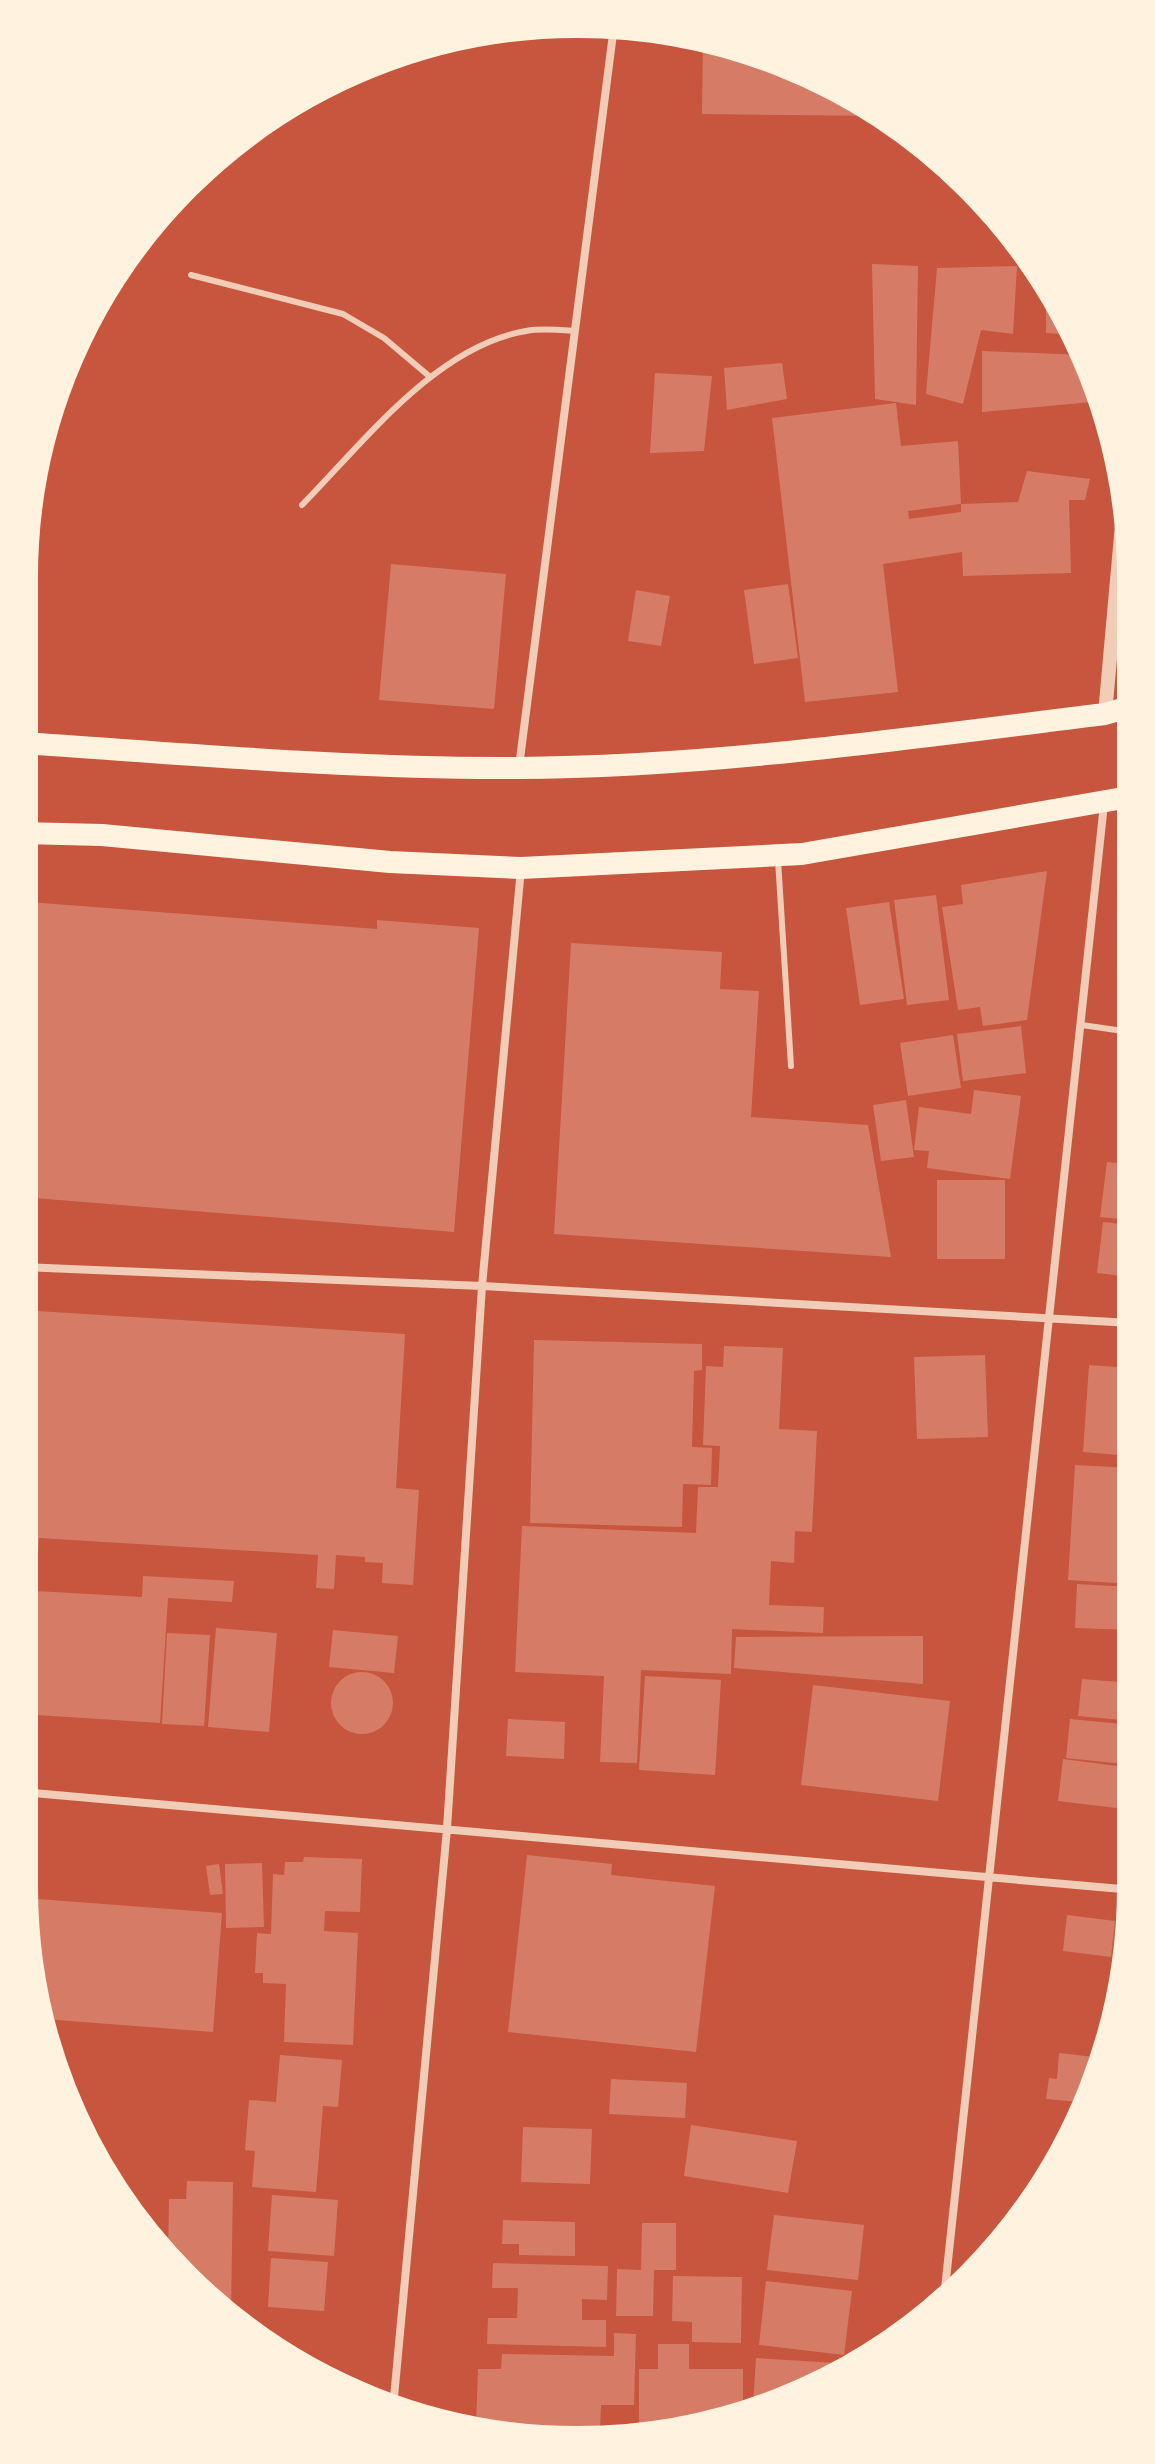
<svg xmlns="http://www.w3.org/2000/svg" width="1155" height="2464" viewBox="0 0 1155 2464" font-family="'IBM Plex Sans',sans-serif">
  <rect width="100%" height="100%" fill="#c8553d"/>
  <path fill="#d67c66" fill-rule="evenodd" d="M703 38 791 64 879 116 702 114Z
    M872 264 918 266 916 405 875 399Z
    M1017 266 1013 334 981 330 963 404 926 394 937 268Z
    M1046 288 1074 335 1046 333Z
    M982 351 1085 355 1095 381 1092 402 982 412Z
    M782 363 787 399 727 410 724 368Z
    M655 373 712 376 704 451 650 453Z
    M896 403 901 446 958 441 961 504 1018 502 1027 471 1090 479 1085 500H1069L1071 573 963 576 962 552 883 564 898 692 805 702 772 418ZM961 504V512L909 519 908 511Z
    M391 564 506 574 494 709 379 700Z
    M788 584 798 658 754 664 744 590Z
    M636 590 670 596 661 646 628 641Z
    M1047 871 1027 1020 983 1026 980 1007 958 1010 942 907 963 904 961 885Z
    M936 895 949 1000 907 1005 894 900Z
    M29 902 377 929V920L479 928 454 1232 22 1197V988Z
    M889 902 904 999 860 1005 846 908Z
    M571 943 722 952 720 989 759 991 751 1117 868 1125 891 1257 554 1234Z
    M1128 982H1130V1021H1124Z
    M1021 1026 1026 1073 963 1081 957 1034Z
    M953 1035 961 1088 908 1096 900 1043Z
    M974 1090 1021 1096 1010 1179 927 1168 929 1151 914 1150 919 1107 971 1114Z
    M906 1100 914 1157 881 1161 873 1105Z
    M1126 1111H1130V1159L1118 1158Z
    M1107 1162 1130 1164 1131 1220 1100 1217Z
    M937 1180H1005V1259H937Z
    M1103 1222 1131 1225V1277L1097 1273Z
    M22 1310 405 1334 396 1488 419 1490 413 1585 382 1583 383 1563 365 1562V1557L336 1555 334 1589 316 1588 318 1555 39 1538 36 1591 142 1597 143 1576 234 1581 232 1602 168 1598 160 1723 22 1714Z
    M534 1340 702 1344V1370L694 1371 692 1447 712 1448 711 1485 683 1484 682 1527 530 1523Z
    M724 1346 783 1348 779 1429 817 1431 812 1532 795 1531 794 1563 771 1561 769 1605 824 1607 823 1633 732 1629 731 1674 641 1670 637 1763 600 1762 604 1676 515 1672 522 1526 696 1533 698 1487H718L720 1446 703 1445 706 1366 723 1367Z
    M985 1355 988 1437 917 1439 914 1357Z
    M1089 1365 1131 1368V1456L1083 1452Z
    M1075 1465 1132 1468V1584L1068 1580Z
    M1077 1584 1132 1587V1630L1075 1628Z
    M216 1628 277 1633 269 1732 208 1727Z
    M333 1630 398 1636 394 1673 329 1667Z
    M167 1633 210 1635 204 1726 162 1724Z
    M923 1636V1684L734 1668 736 1637Z
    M331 1703a31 31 0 1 1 62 0a31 31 0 1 1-62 0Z
    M645 1676 721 1680 715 1775 639 1770Z
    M1082 1679 1132 1683V1721L1078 1716Z
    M813 1685 950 1701 938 1801 801 1785Z
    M508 1719 565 1722 564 1759 506 1756Z
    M1070 1719 1132 1725 1133 1765 1066 1758Z
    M1063 1759 1133 1768V1810L1058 1801Z
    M527 1855 612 1864 611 1875 715 1886 696 2052 508 2032Z
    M304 1857 362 1859 360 1912 325 1911 324 1931 358 1933 353 2045 284 2042 286 1984 263 1983V1973H255L257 1933 271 1934 273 1874 284 1875 285 1862H303Z
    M262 1863 264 1927 226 1928 225 1864Z
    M219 1864 223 1894 210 1895 206 1866Z
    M25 1898 222 1913 213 2032 44 2019Z
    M1067 1915 1115 1921 1111 1957 1063 1951Z
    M1059 2053 1103 2058 1089 2103 1046 2099 1049 2078 1057 2079Z
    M280 2055 342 2060 338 2107 323 2106 316 2192 252 2187 255 2151 245 2150 249 2100 276 2102Z
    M611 2079 687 2083 685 2118 609 2114Z
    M691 2125 797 2141 788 2193 684 2176Z
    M523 2127 592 2129 590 2184 521 2182Z
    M187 2181 233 2182 231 2313 168 2254 169 2199H186Z
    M272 2195 338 2200 334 2256 268 2251Z
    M774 2215 864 2225 858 2280 767 2270Z
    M503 2220 575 2222V2256L519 2255V2244H502Z
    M642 2223H676V2270H654L653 2316H616L617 2269 641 2270Z
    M271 2258 328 2262 324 2311 268 2307Z
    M493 2263 608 2266 607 2300 582 2299V2320H606V2347L487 2344 488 2318H517L518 2288H492Z
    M673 2276 742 2277 741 2343 692 2342V2322L672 2321Z
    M766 2281 852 2291 844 2355 759 2345Z
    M614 2333 636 2334 634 2405H601L600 2429 476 2427 478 2369H501L502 2354 614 2356Z
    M658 2344H689V2369H743V2409L694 2424 639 2423V2369H658Z
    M286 2357H313V2372Z
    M756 2358 852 2364 824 2385 753 2406Z"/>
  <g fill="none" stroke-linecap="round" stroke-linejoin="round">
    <path stroke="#f1ccb7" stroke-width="6" d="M191 275 343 314 384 338 429 376
      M302 505C363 443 436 346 526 331 542 328 560 330 575 331
      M778 860 791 1066
      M1082 1025 1130 1032"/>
    <path stroke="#f1ccb7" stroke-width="8" d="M519 767 614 26
      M22 1267 482 1286 1131 1323
      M22 1792 1133 1890
      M944 2298 1104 804
      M393 2408 447 1829 482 1286 521 869"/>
    <path stroke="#f1ccb7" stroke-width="14" d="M1105 714 1125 491"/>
    <path stroke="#fff3e0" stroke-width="22" d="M22 743C187 754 351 769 516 768 714 767 909 738 1105 714L1129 707
      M22 833 102 835 390 862 521 868 802 854 1129 797"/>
  </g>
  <path d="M0 0H1155V2464H0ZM577 36H578A541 541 0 0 1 1119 577V1887A541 541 0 0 1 578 2428H577A541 541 0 0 1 36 1887V577A541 541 0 0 1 577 36Z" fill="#fff3e0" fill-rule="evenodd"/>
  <path fill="none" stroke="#fff3e0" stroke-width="4" d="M577 36H578A541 541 0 0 1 1119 577V1887A541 541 0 0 1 578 2428H577A541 541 0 0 1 36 1887V577A541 541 0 0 1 577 36Z"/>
</svg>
